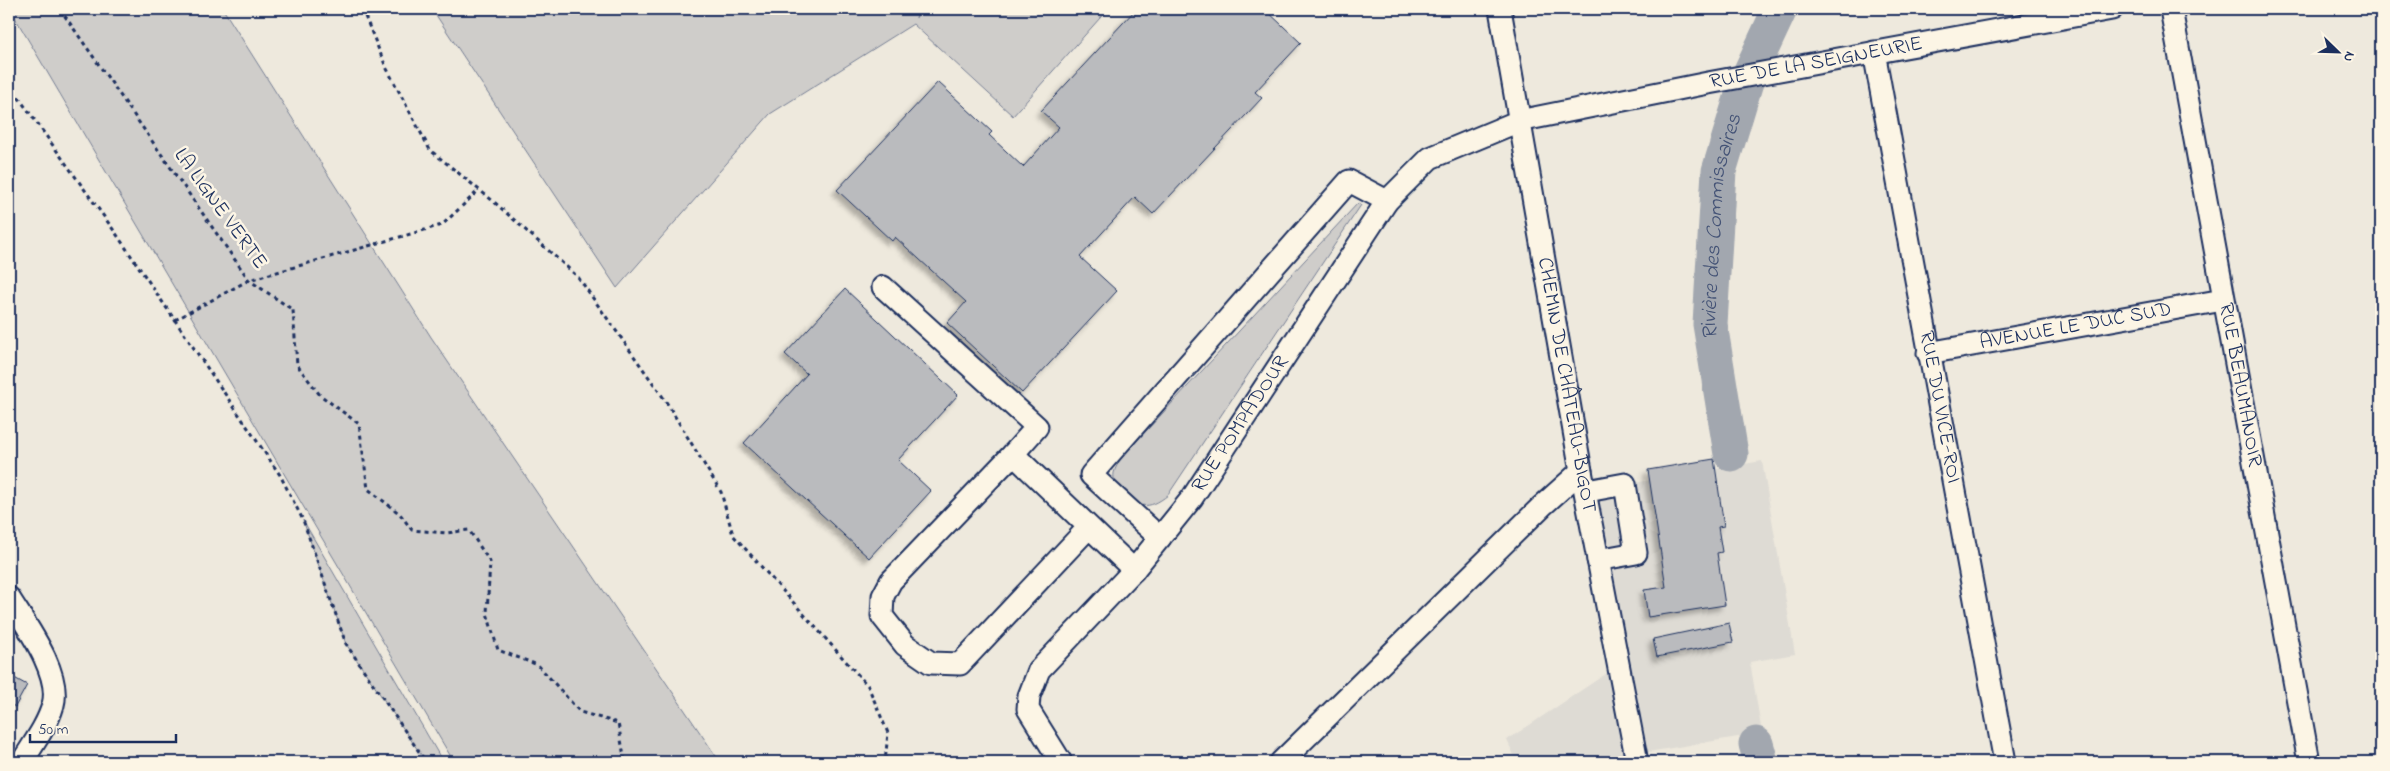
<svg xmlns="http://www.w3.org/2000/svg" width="2390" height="771" viewBox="0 0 2390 771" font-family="'Indie Flower',sans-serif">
  <defs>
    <filter id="shadow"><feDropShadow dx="-4.5" dy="4.5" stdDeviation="2.5" flood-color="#0004"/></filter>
  </defs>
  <rect width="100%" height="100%" fill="#eee9dd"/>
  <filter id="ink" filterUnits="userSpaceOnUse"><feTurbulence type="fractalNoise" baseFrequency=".02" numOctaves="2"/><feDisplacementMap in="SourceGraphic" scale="10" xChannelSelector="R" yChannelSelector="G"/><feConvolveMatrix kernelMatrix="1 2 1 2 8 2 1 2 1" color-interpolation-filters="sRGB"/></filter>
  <g filter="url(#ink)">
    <path fill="#dedbd4" d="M1762 461 1795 654 1750 662 1762 733 1636 754 1637 762H1517L1507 740 1619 665 1587 491Z"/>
    <path fill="#cfcdca" stroke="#757e94" d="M10 9H223L431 337 720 762H454Z
      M432 9H918L916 18 920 9H1108L1013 116 913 24 770 114 617 288Z
      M1358 203 1361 205 1168 495C1148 511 1137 508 1121 490 1116 486 1113 480 1114 473 1115 468 1119 462 1121 458Z
      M303 520 443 762H426L346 644Z"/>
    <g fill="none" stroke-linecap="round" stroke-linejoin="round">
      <g stroke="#a2a7af" stroke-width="35">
        <path id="s1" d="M1731 454 1710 324 1719 171 1746 82 1780 9"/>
        <path d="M1756 744 1761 762"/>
      </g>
    </g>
    <path fill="#babbbe" stroke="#1b2f5e" filter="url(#shadow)" d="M1136 9H1265L1301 43 1255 92 1262 98 1153 214 1135 197 1080 257 1117 291 1022 393 947 323 966 302 895 237 892 241 837 190 938 82 992 132 989 135 1023 167 1059 127 1041 111Z
      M845 289 958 395 898 460 931 491 869 558 744 443 807 374 785 354Z
      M1714 459 1724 526 1718 527 1722 552 1717 553 1725 605 1648 617 1644 590 1666 587 1648 470Z
      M1729 623 1733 642 1657 657 1653 639Z
      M9 675 27 685 15 707 9 703Z"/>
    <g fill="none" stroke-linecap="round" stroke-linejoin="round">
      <defs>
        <g id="minor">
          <path id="s2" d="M1500 9 1581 471 1637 762"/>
          <path id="s3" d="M2171 9 2309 762"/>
          <path id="s4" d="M1874 52 2005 762"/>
          <path d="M883 287 1037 427 1013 454"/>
          <path id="s5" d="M1928 353 2223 300"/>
          <path d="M1587 491 1625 484 1636 553 1598 560"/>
          <path d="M1089 527 960 664 931 663 905 645 882 616 883 596 891 581 1013 454 1134 570"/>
          <path d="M1160 538 1091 475 1349 181 1387 201"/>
          <path d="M9 598C25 624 62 673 53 705 47 726 33 744 22 762"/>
          <path id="s6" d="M1061 762 1028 709 1029 696 1039 670 1134 570 1192 498 1387 201 1430 158 1519 121 1708 83 2112 9"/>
          <path d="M1281 762 1542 506 1581 471"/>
        </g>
      </defs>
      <use href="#minor" stroke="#1b2f5e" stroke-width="25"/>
      <path stroke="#1b2f5e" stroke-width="3" stroke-dasharray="4 4" stroke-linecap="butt" d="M60 9 249 280 293 310 297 365 320 395 359 424 368 489 400 514 412 530 446 533 469 530 490 562 487 613 498 650 538 665 580 712 618 723 625 762
        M362 9 386 67 430 150 493 201 578 277 665 400 721 492 733 535 868 686 888 733 885 762
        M9 84 115 232 280 475 303 520 346 644 426 762
        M175 320 249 280 442 225 479 190"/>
      <use href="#minor" stroke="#fcf5e5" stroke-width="21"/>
    </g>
  </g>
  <g text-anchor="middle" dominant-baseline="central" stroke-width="5" stroke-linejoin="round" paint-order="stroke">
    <g font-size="21" fill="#1b2f5e" stroke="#fcf5e5">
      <text stroke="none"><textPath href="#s6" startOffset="1149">RUE DE LA SEIGNEURIE</textPath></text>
      <text transform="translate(220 209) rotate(54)">LA LIGNE VERTE</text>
      <text stroke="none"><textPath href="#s5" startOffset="150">AVENUE LE DUC SUD</textPath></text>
      <text stroke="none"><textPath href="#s2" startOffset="382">CHEMIN DE CHÂTEAU-BIGOT</textPath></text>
      <text stroke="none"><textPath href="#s3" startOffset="382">RUE BEAUMANOIR</textPath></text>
      <text stroke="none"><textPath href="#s4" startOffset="361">RUE DU VICE-ROI</textPath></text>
      <text stroke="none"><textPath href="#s6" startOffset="422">RUE POMPADOUR</textPath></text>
    </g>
    <g font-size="22" font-style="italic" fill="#445376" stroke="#fcf5e5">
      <text stroke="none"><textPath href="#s1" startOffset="230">Rivière des Commissaires</textPath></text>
    </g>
  </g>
  <rect width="2390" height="771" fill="none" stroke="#fcf5e5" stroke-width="30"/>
  <rect x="15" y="15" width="2360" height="741" fill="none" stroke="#1b2f5e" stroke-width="2" filter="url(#ink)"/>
  <g transform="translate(2338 52) rotate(113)" stroke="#fcf5e5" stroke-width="4" paint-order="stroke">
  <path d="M0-4L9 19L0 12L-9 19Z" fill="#1b2f5e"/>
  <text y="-8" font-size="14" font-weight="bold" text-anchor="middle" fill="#1b2f5e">N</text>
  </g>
  <path d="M30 734v8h146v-8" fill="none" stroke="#1b2f5e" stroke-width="2.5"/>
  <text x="38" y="734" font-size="15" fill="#1b2f5e" stroke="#fcf5e5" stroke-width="4" paint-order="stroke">50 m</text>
</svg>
